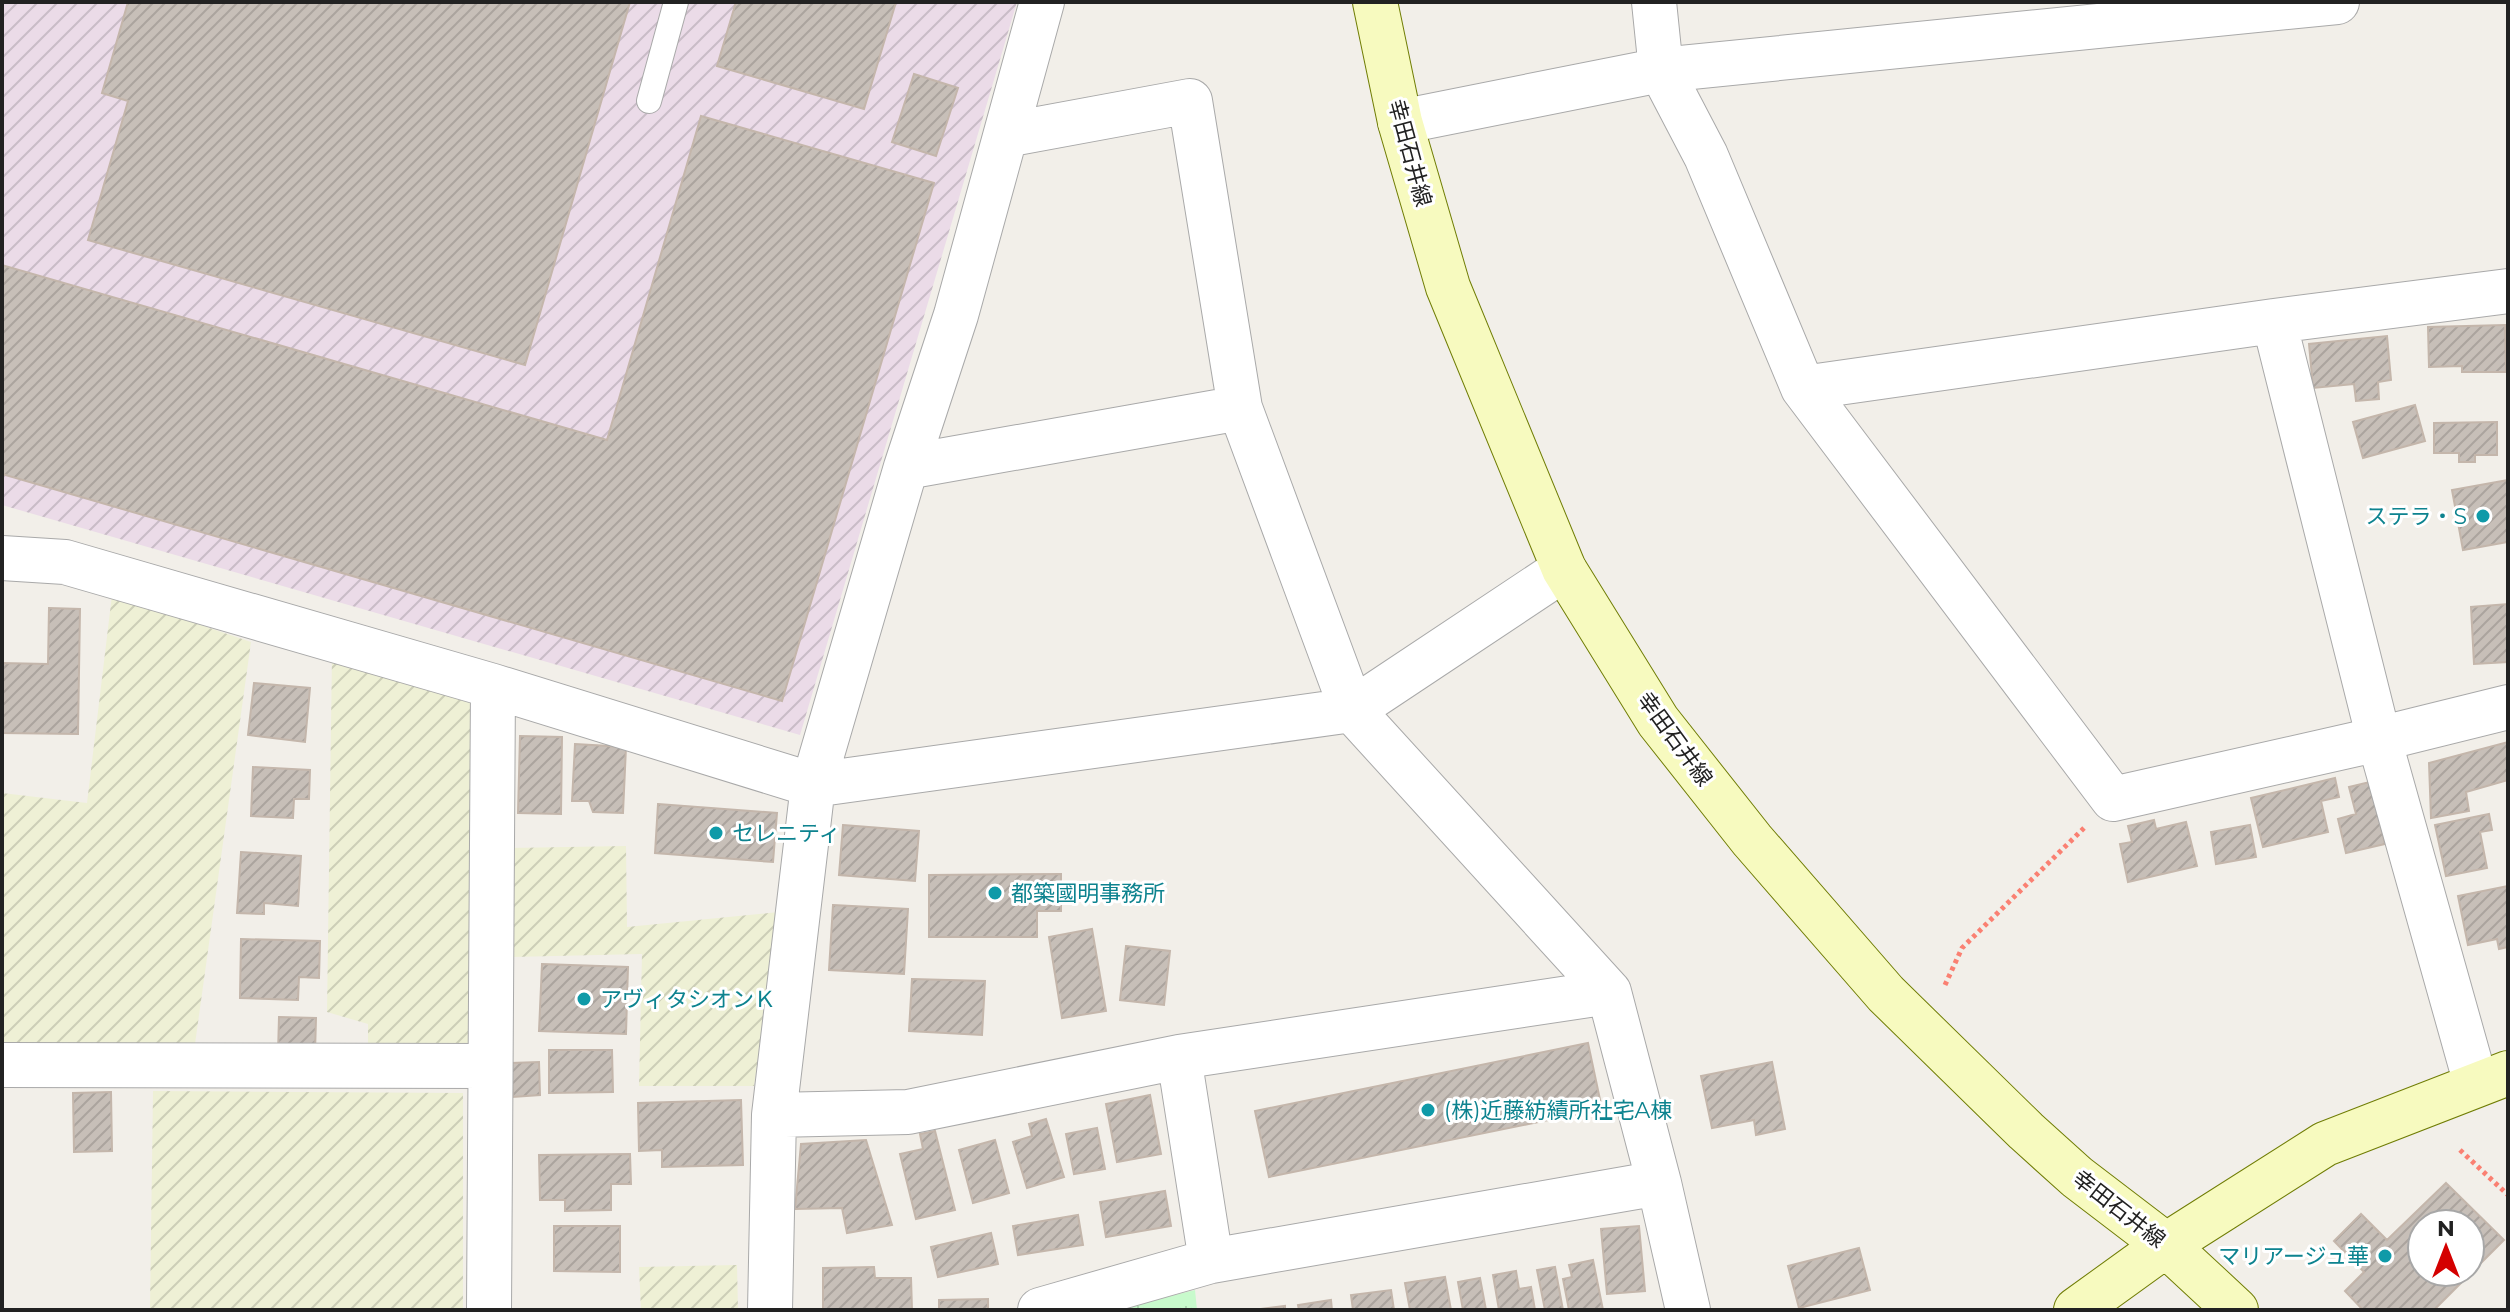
<svg xmlns="http://www.w3.org/2000/svg" width="2510" height="1312" viewBox="0 0 2510 1312" font-family="Montserrat,'Noto Sans JP',sans-serif">
  <defs>
    <pattern id="industrial-furrows" width="10" height="10" patternUnits="userSpaceOnUse" patternTransform="scale(2)"><rect width="10" height="10" fill="#ebdbe8"/><path d="M-1 1l2-2M0 10L10 0M9 11l2-2" fill="none" stroke="#c9bcc7"/></pattern>
    <pattern id="farmland-furrows" width="10" height="10" patternUnits="userSpaceOnUse" patternTransform="scale(2)"><rect width="10" height="10" fill="#eef0d5"/><path d="M-1 1l2-2M0 10L10 0M9 11l2-2" fill="none" stroke="#ccceb7"/></pattern>
    <pattern id="park-tufts" width="24" height="20" patternUnits="userSpaceOnUse" patternTransform="scale(2)"><rect width="24" height="20" fill="#c8facc"/><path d="M3 7l-1-3M5 7V3M7 7l1-3M15 17l-1-3M17 17v-4M19 17l1-3" fill="none" stroke="#acd6af"/></pattern>
    <pattern id="building-hatch" width="6" height="6" patternUnits="userSpaceOnUse" patternTransform="scale(2)"><rect width="6" height="6" fill="#c7bfb8"/><path d="M-1 1l2-2M0 6l6-6M5 7l2-2" fill="none" stroke="#aba49e"/></pattern>
  </defs>
  <rect width="100%" height="100%" fill="#f2efe9"/>
  <path fill="url(#industrial-furrows)" d="M2 2H1017L800 735 2 505Z"/>
  <path fill="url(#farmland-furrows)" d="M112 595 251 642 195 1044H2V793L87 803Z
    M332 655 474 702 470 1052H368V1024L327 1012Z
    M626 846 627 927 779 912 754 1086H639L642 954 511 957 509 848Z
    M153 1091 463 1093V1310H150Z
    M737 1265 738 1310H641L639 1267Z"/>
  <path fill="url(#park-tufts)" d="M1195 1290 1197 1310H1113Z"/>
  <path fill="url(#building-hatch)" stroke="#c4b6ab" stroke-width="2" fill-rule="evenodd" d="M128 2H630L525 365 88 240 128 101 102 93Z
    M736 2H896L864 109 717 66Z
    M914 74 958 88 936 156 892 142Z
    M701 116 934 183 782 701 2 474V265L607 440Z
    M2505 325 2506 372H2462V366L2429 367 2428 327Z
    M2387 336 2391 380 2378 382 2379 399 2356 401 2354 384 2313 388 2309 344Z
    M2415 405 2425 441 2363 458 2353 422Z
    M2497 422V455H2475V462H2459V453H2434V423Z
    M2508 480V542L2463 550 2452 490Z
    M2508 604V662L2474 664 2471 607Z
    M49 608 80 609 78 734 2 733V663L48 664Z
    M254 683 310 688 305 742 248 735Z
    M520 736 562 737 561 814 518 813Z
    M2508 742V780L2466 792 2469 811 2431 818 2429 763Z
    M575 744 626 747 623 813 593 812 589 801H572Z
    M253 767 310 770 309 799H294L293 818 251 816Z
    M2335 778 2339 797 2321 801 2328 832 2263 847 2251 798Z
    M2370 782 2385 844 2346 853 2338 819 2356 814 2349 787Z
    M658 804 777 813 773 862 655 853Z
    M2489 814 2492 830 2480 832 2487 868 2446 876 2435 825Z
    M2154 820 2156 829 2186 822 2197 866 2128 882 2120 844 2132 842 2128 826Z
    M843 825 919 831 915 881 839 875Z
    M2250 825 2256 857 2216 864 2211 832Z
    M241 852 301 856 298 906 264 903V914L237 913Z
    M1061 874V911H1037V937H929V875Z
    M2508 886V947L2499 949 2497 939 2468 945 2458 896Z
    M833 905 908 909 904 974 829 970Z
    M1092 929 1106 1011 1062 1018 1049 937Z
    M241 939 320 941 319 978 299 977 298 1000 240 998Z
    M1126 946 1170 951 1164 1005 1120 1000Z
    M542 964 628 967 626 1034 539 1031Z
    M912 979 985 981 982 1035 909 1031Z
    M279 1017 316 1018 315 1053H278Z
    M1588 1043 1602 1109 1269 1177 1255 1111Z
    M549 1050H612L613 1092 549 1093Z
    M539 1062 540 1095 513 1097 511 1063Z
    M1772 1062 1785 1129 1756 1135 1754 1120 1712 1128 1701 1076Z
    M111 1092 112 1151 74 1152 73 1093Z
    M1150 1095 1161 1154 1117 1162 1106 1104Z
    M741 1100 743 1165 662 1167V1150L639 1151 638 1103Z
    M1046 1119 1064 1177 1027 1188 1013 1142 1032 1136 1029 1124Z
    M1097 1128 1105 1169 1074 1174 1066 1134Z
    M935 1131 955 1210 916 1219 900 1154 923 1149 920 1134Z
    M866 1140 892 1225 847 1233 842 1208 795 1209 801 1144Z
    M995 1140 1009 1193 973 1203 959 1150Z
    M630 1154 631 1184H611V1210L565 1211V1200H540L539 1155Z
    M2446 1183 2504 1240 2434 1310H2363L2345 1291 2364 1272 2334 1241 2361 1214 2387 1240ZM2422 1224H2470V1272H2422Z
    M1165 1191 1171 1226 1106 1237 1100 1202Z
    M1078 1215 1083 1245 1018 1255 1013 1226Z
    M554 1226H620V1272L554 1271Z
    M1639 1226 1645 1291 1607 1294 1601 1229Z
    M991 1233 998 1264 938 1277 931 1247Z
    M1859 1248 1870 1290 1799 1308 1788 1266Z
    M1593 1260 1603 1310H1569L1563 1279 1572 1277 1569 1265Z
    M874 1267 875 1278H911L912 1310H823V1268Z
    M1555 1267 1563 1310H1545L1537 1270Z
    M1516 1271 1519 1289 1531 1287 1535 1310H1499L1493 1275Z
    M1445 1277 1451 1310H1410L1405 1283Z
    M1480 1278 1486 1310H1463L1458 1282Z
    M1391 1290 1394 1310H1353L1351 1295Z
    M988 1299V1310H939V1300Z
    M1331 1300 1332 1310H1299L1298 1305Z
    M1285 1306V1310H1253Z"/>
  <g fill="none" stroke-linecap="round" stroke-linejoin="round">
    <defs>
      <path id="lane" d="M649 101 676 2"/>
      <path id="street" d="M1654 2 1661 70 1706 156 1803 388 2113 799 2379 739 2508 707
        M1400 122 1661 70 2337 2
        M1006 135 1190 101 1240 408 1352 710 1609 992 1659 1183 1688 1310
        M1803 388 2274 321
        M906 467 1240 408
        M2 558 65 562 493 686 813 785 1352 710 1564 569
        M1179 1057 1211 1261
        M2 1065 489 1066
        M2476 1084 2379 739 2274 321 2508 291
        M774 1115 908 1112 1179 1057 1609 992
        M489 1310 493 686
        M770 1310 774 1115 813 785 906 467 956 315 1042 2
        M1040 1310 1211 1261 1659 1183"/>
      <path id="secondary" d="M1375 2 1400 122 1448 287 1564 569 1658 721 1752 840 1886 994 2026 1131 2077 1177 2166 1245 2236 1310
        M2076 1310 2166 1245 2325 1144 2508 1073"/>
    </defs>
    <use href="#lane" stroke="#a9a9a9" stroke-width="26"/>
    <use href="#street" stroke="#a9a9a9" stroke-width="46"/>
    <use href="#secondary" stroke="#707d05" stroke-width="46"/>
    <path stroke="#fa8072" stroke-width="5" stroke-dasharray="4 4" stroke-linecap="butt" d="M1945 985 1962 948 2084 828
      M2460 1150 2508 1195"/>
    <use href="#lane" stroke="#fff" stroke-width="24"/>
    <use href="#street" stroke="#fff" stroke-width="44"/>
    <use href="#secondary" stroke="#f7fabf" stroke-width="44"/>
  </g>
  <g fill="#0f9aa8" stroke="#fff" stroke-width="3">
    <circle cx="2483" cy="516" r="8"/>
    <circle cx="716" cy="833" r="8"/>
    <circle cx="995" cy="893" r="8"/>
    <circle cx="584" cy="999" r="8"/>
    <circle cx="1428" cy="1110" r="8"/>
    <circle cx="2385" cy="1256" r="8"/>
  </g>
  <g text-anchor="middle" dominant-baseline="central" stroke-width="6" stroke-linejoin="round" paint-order="stroke">
    <g font-size="22" fill="#222" stroke="#fff">
      <text transform="translate(1410 153) rotate(75)">幸田石井線</text>
      <text transform="translate(1675 739) rotate(54)">幸田石井線</text>
      <text transform="translate(2119 1209) rotate(38)">幸田石井線</text>
    </g>
    <g font-size="22" fill="#0d838f" stroke="#fff" text-anchor="start">
      <text x="2467" y="516" text-anchor="end">ステラ・S</text>
      <text x="732" y="833">セレニティ</text>
      <text x="1011" y="893">都築國明事務所</text>
      <text x="600" y="999">アヴィタシオンＫ</text>
      <text x="1444" y="1110">(株)近藤紡績所社宅A棟</text>
      <text x="2369" y="1256" text-anchor="end">マリアージュ華</text>
    </g>
  </g>
  <rect width="2510" height="1312" fill="none" stroke="#222222" stroke-width="8"/>
  <g transform="translate(2446 1248)"><circle r="38" fill="#ffffff" stroke="#a7a7a7" stroke-width="2"/>
  <path d="M0-6L14 30L0 20L-14 30Z" fill="#d40000"/>
  <text y="-12" font-size="22" font-weight="bold" text-anchor="middle" fill="#222222">N</text>
  </g>
</svg>
